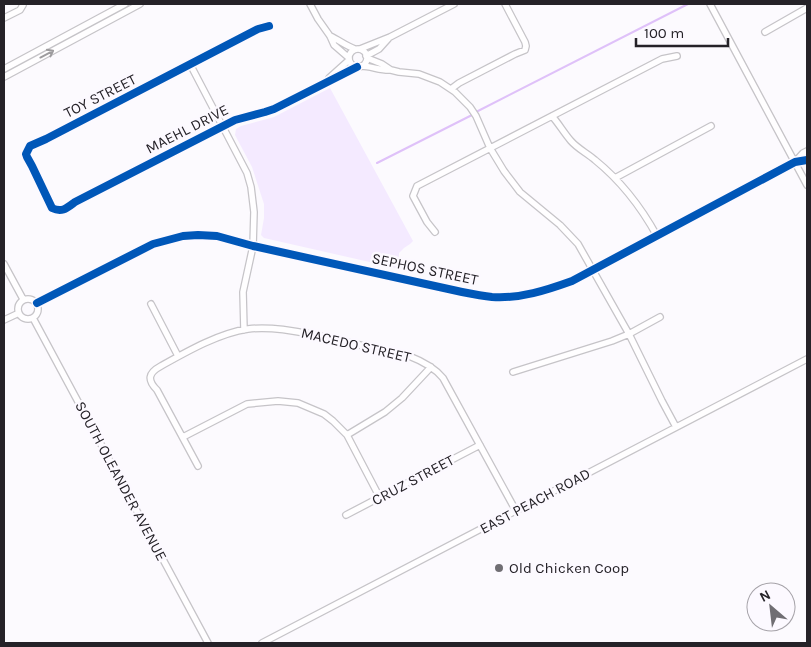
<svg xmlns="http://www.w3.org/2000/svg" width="811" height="647" viewBox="0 0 811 647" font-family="Karla,sans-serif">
  <rect width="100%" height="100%" fill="#fcfafe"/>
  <path fill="#f4eaff" d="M330 88 413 241 410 244 404 248 399 253V260L396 268 264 238 261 235 264 218V204L252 167 235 135 236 129 241 126 274 117Z"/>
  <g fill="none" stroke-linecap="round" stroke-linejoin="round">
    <path stroke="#dfc1f9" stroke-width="2" d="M476 112 688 4
      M377 163 472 115"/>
    <defs>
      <path id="minor" d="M310 4 318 19 330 36 334 45 349 58
        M710 4 807 185
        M4 18 20 10 23 5 22 4
        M269 26 258 29 46 139 30 146 26 154 27 157 32 166 52 208C62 213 67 208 75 202L235 120 265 112 274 109 357 67
        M765 32 807 8
        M330 36C339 40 346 46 355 49
        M360 49 390 37 454 4
        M349 58a9 9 0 1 1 18 0a9 9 0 1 1-18 0Z
        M366 56 379 49 388 39
        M367 58 382 64 391 70 399 72 419 74 440 82 455 92 470 107 476 116 490 148 504 171 520 192 560 225 578 244 629 334 662 401 676 427
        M190 64 247 173 251 187 254 212 253 246 243 292 244 330
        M361 66C371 66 381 71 391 70
        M4 69 125 4
        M4 77 140 4
        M329 78 349 60
        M451 89 459 83 515 54 525 50 526 46 525 42 505 4
        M552 116C559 124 564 133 571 141 578 149 587 153 595 160 621 181 641 207 657 236
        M795 162 803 153 807 151
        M615 178 711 126
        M435 232 427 222 413 196 417 186 662 59 677 56
        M4 264 23 299
        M18 309a10 10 0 1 1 20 0a10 10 0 1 1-20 0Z
        M37 303 153 244 183 236 198 235 217 236 253 246 462 292C472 294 482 296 492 297 520 299 547 290 572 281L795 162 807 160
        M151 304 178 356
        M33 318 208 643
        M4 320 19 313
        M513 372 612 341 629 334 660 317
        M347 435 385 412 402 398 431 367
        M183 437 247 404 278 401 298 403 324 414 333 421 347 435 380 498
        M198 466 157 390C147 380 148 373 161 366 186 352 219 333 248 329 273 326 299 332 324 337 352 343 381 350 409 356 422 361 434 367 443 378L516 511
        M346 515 480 445
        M262 643 807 359"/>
    </defs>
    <use href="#minor" stroke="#c6c4c8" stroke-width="8"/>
    <use href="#minor" stroke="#fffeff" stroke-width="5.5"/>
    <defs>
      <path id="cycleway" d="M269 26 258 29 46 139 30 146 26 154 27 157 32 166 52 208C62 213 67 208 75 202L235 120 265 112 274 109 357 67
        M37 303 153 244 183 236 198 235 217 236 253 246 462 292C472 294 482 296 492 297 520 299 547 290 572 281L795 162 807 160"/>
    </defs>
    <use href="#cycleway" stroke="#fcf9ff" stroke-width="11"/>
    <use href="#cycleway" stroke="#0057b8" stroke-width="8"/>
  </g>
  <defs><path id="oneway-shaft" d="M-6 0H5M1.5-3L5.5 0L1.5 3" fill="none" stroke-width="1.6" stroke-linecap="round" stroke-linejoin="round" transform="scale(1.25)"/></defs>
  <use stroke="#9d9b9e" href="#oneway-shaft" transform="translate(47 54) rotate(-28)"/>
  <circle fill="#706e73" stroke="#fcf9ff" stroke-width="2" cx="499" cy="568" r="5"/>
  <g text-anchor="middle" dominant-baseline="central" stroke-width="5" stroke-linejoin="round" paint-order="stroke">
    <g font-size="15" fill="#252228" stroke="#fcf9ff">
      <text transform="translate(100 96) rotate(-27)">TOY STREET</text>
      <text transform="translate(187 129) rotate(-27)">MAEHL DRIVE</text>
      <text transform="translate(425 269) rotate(12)">SEPHOS STREET</text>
      <text transform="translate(356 345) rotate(13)">MACEDO STREET</text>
      <text transform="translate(413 480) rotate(-28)">CRUZ STREET</text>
      <text transform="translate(121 481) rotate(62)">SOUTH OLEANDER AVENUE</text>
      <text transform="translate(535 501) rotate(-28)">EAST PEACH ROAD</text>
    </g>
    <g font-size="15" fill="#252228" stroke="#fcf9ff" text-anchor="start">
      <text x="509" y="568">Old Chicken Coop</text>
    </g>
  </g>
  <rect width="811" height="647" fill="none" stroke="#252228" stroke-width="10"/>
  <g transform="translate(771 607) rotate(332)"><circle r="24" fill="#fcf9ff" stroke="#a6a3a9"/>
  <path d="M0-4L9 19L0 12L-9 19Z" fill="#706e73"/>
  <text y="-8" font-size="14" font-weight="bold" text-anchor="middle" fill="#252228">N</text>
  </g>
  <path d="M636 38v8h92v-8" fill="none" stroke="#252228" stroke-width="2.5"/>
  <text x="644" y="38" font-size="15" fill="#252228" stroke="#fcf9ff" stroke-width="4" paint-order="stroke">100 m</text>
</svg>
